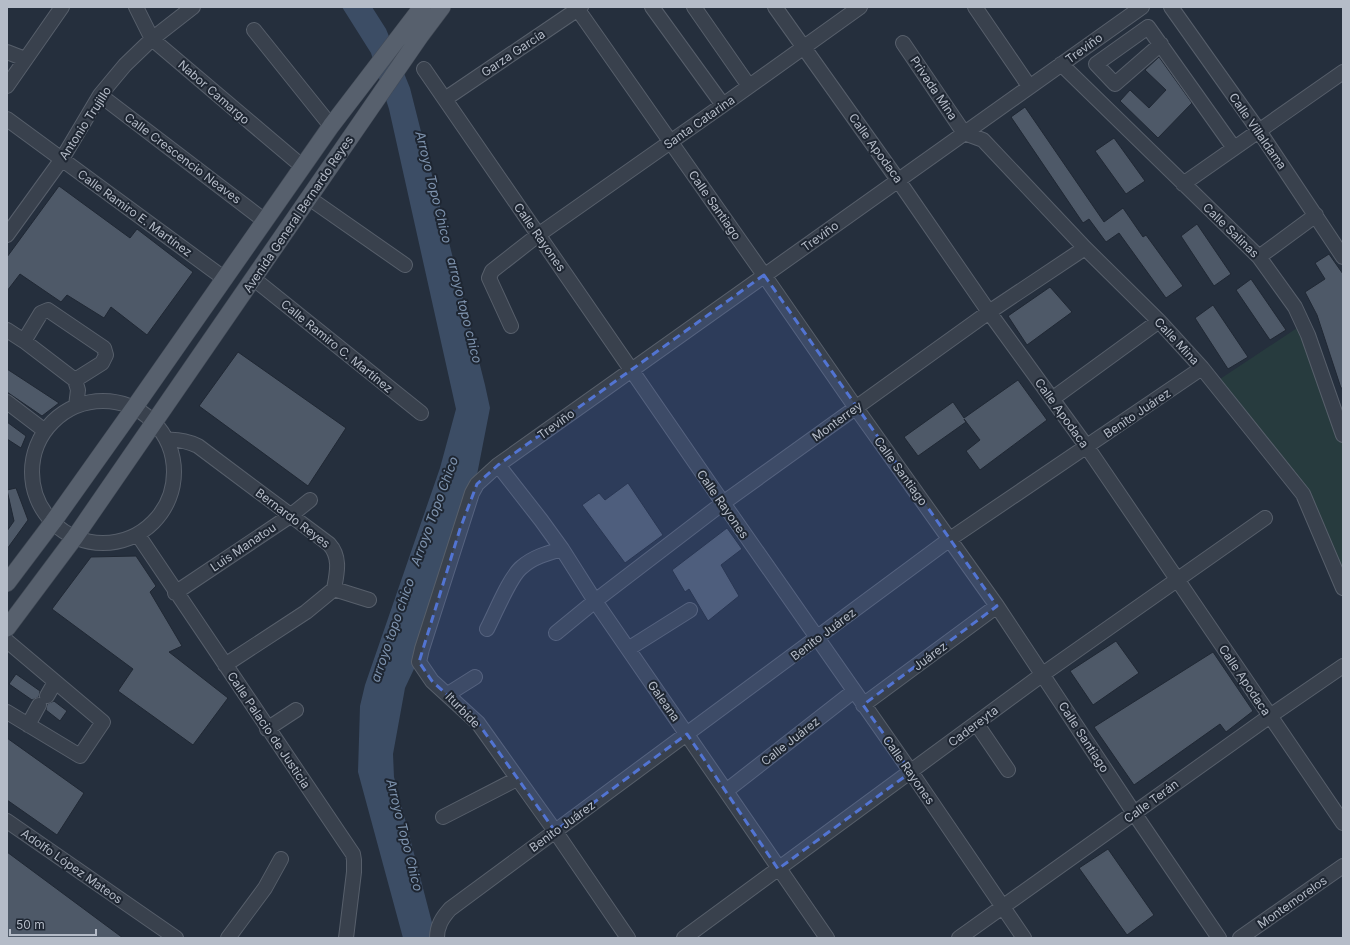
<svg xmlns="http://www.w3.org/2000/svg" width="1350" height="945" viewBox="0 0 1350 945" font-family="Inter,sans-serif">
  <rect width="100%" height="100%" fill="#252f3d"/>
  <path fill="#273b3e" d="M1303 324 1343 436V588L1303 494 1214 383Z"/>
  <path fill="#3c4d65" d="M342 7H372L386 29 410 88 485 385 490 408 475 485 421 654 405 688 393 754 394 777 436 938H403L358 772 360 706 365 685 440 468 456 409 389 109 371 53Z"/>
  <path fill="#4e5968" stroke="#202834" d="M1159 57 1192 103 1158 138 1120 101 1130 90 1149 108 1166 90 1145 70Z
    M1025 107 1104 222 1123 208 1143 237 1146 235 1183 286 1166 298 1119 233 1106 242 1089 219 1083 223 1011 117Z
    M1114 138 1145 181 1126 194 1095 151Z
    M59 186 130 238 137 229 193 272 147 335 111 307 104 318 67 295 61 302 20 274 7 291V257Z
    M1197 224 1231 274 1214 286 1181 236Z
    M1329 254 1343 274V388H1341L1317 315 1305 292 1325 279 1315 263Z
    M1251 279 1286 330 1270 340 1236 290Z
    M1050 287 1072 312 1027 345 1008 316Z
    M1213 305 1248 357 1228 369 1195 318Z
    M238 352 346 428 308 486 199 406Z
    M7 369 59 403 42 416 7 392Z
    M1018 380 1047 420 980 470 966 451 980 440 964 419 966 422 918 456 904 437 953 402 964 418Z
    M7 422 26 436 21 448 7 439Z
    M628 483 663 535 625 563 582 505 599 493 605 500Z
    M16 488 28 520 7 549V531L14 521 7 490Z
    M727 528 742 549 721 565 739 596 708 621 689 589 685 592 672 570Z
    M136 556 156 586 150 592 182 646 169 652 228 698 193 745 118 691 133 669 52 609 91 557Z
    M1116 641 1139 673 1093 705 1070 671Z
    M1213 652 1253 711 1226 732 1220 724 1134 785 1094 727Z
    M16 674 40 691 39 697 32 700 9 684Z
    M54 701 67 711 60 721 46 710 47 704Z
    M7 738 84 793 57 835 7 800Z
    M1108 849 1154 915 1127 935 1079 868Z
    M7 852 123 938H7Z"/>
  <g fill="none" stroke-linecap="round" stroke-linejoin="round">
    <defs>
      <path id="minor" d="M136 7 152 39 303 167
        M576 7 764 275 856 408 997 606 1134 813 1219 938
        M652 7 723 105
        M694 7 749 86
        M775 7 898 180 989 312 1087 447 1343 823
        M975 7 1029 86
        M1171 7 1259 131 1343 257
        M254 30 331 126
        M903 43 964 133 983 140 1085 248 1159 321 1202 368 1303 494 1343 588
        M1161 44 1115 84 1096 64 1148 27 1234 148
        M7 52 25 59
        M1061 64 1259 257 1295 307 1308 335 1343 435
        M424 69 723 503 911 772 1024 938
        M7 86 62 7
        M100 95 265 221
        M445 99 581 7
        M7 119 225 279
        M1183 184 1343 72
        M309 198 405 265
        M7 235 62 159 100 95 125 65 152 39 193 7
        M1259 257 1316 215
        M254 279 421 413
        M511 326 489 278 492 271 538 235 723 105 860 7
        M7 330 24 341 75 380 78 390 76 406
        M24 341 41 313 48 310 104 348 106 355 102 363 75 380
        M1052 399 1159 321
        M32 472a71 71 0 1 1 142 0a71 71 0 1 1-142 0Z
        M7 402 45 431
        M167 440C179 439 187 441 198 446L329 544C341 557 337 573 334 589L306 612 225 665
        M498 465 541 520 562 549 595 601 827 938
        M138 535 353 854 354 860V872L346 938
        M334 589 369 600
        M175 593 290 516 310 500
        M487 629C495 614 510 576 522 567 533 557 548 553 562 549
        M556 633 595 601 723 503 989 312 1085 248
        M7 641 103 722 80 756 7 712
        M628 649 690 610
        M448 694 475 677
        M47 696 55 682
        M863 705 997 606
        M976 723 1008 770
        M28 725 39 705
        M267 729 296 710
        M726 791 854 691
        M443 817 517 779
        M7 821 176 938
        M228 938 265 888 281 859
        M437 938C437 926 442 918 450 909L950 539 1202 368
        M628 938 555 831 478 723 432 681 419 662 422 649 472 493 477 484 498 465 1142 7
        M684 938 1043 674 1265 518
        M959 938 1270 716 1343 666
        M1240 938 1343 866"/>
      <path id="major" d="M7 583 53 522 134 408 331 126 422 7
        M7 628 75 537 421 35 442 7"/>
    </defs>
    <use href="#minor" stroke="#575f6b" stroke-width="16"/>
    <use href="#major" stroke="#424a56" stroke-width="18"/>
    <use href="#minor" stroke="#39414d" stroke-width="14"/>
    <use href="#major" stroke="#57606d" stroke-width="17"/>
  </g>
  <path fill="#5274d2" fill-opacity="0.2" stroke="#5274d2" stroke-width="3" stroke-dasharray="8 5" stroke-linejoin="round" d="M764 275 997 606 863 705 911 772 778 869 687 734 555 831 478 723 432 681 419 662 460 529 477 484 498 465Z"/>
  <g text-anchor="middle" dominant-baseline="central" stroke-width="4" stroke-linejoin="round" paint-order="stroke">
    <g font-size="12" fill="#b5bcc8" stroke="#1e2632">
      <text transform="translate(1084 48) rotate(-36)">Treviño</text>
      <text transform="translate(513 53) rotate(-34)">Garza García</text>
      <text transform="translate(934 88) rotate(56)">Privada Mina</text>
      <text transform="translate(214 92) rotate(41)">Nabor Camargo</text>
      <text transform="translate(699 122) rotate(-35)">Santa Catarina</text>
      <text transform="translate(85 123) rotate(-57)">Antonio Trujillo</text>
      <text transform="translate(1258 131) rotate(55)">Calle Villaldama</text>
      <text transform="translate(876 148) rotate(54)">Calle Apodaca</text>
      <text transform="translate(183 158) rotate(37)">Calle Crescencio Neaves</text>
      <text transform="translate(715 205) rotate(55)">Calle Santiago</text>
      <text transform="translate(135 213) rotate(36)">Calle Ramiro E. Martínez</text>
      <text transform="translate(298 214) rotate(-56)">Avenida General Bernardo Reyes</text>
      <text transform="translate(1231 230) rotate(44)">Calle Salinas</text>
      <text transform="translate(820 236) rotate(-36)">Treviño</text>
      <text transform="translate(540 237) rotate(55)">Calle Rayones</text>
      <text transform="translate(1177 341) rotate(47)">Calle Mina</text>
      <text transform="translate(337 346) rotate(39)">Calle Ramiro C. Martínez</text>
      <text transform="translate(1062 413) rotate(54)">Calle Apodaca</text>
      <text transform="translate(1137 413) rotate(-34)">Benito Juárez</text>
      <text transform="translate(837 421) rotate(-36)">Monterrey</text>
      <text transform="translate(556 424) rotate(-36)">Treviño</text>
      <text transform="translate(901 471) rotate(54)">Calle Santiago</text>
      <text transform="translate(723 504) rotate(55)">Calle Rayones</text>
      <text transform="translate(293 518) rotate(37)">Bernardo Reyes</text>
      <text transform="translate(243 547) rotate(-34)">Luis Manatou</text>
      <text transform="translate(823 634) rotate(-37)">Benito Juárez</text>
      <text transform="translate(930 656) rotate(-37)">Juárez</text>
      <text transform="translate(1245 680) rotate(56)">Calle Apodaca</text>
      <text transform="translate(664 701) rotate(55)">Galeana</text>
      <text transform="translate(463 710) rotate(46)">Iturbide</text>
      <text transform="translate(973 726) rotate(-37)">Cadereyta</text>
      <text transform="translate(269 730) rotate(56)">Calle Palacio de Justicia</text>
      <text transform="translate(1084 737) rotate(57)">Calle Santiago</text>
      <text transform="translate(790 741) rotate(-38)">Calle Juárez</text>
      <text transform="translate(909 770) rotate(55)">Calle Rayones</text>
      <text transform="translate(1151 801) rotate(-36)">Calle Terán</text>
      <text transform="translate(562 826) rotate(-36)">Benito Juárez</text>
      <text transform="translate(72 866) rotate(35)">Adolfo López Mateos</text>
      <text transform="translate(1292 902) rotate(-35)">Montemorelos</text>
    </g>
    <g font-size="13" font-style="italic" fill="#7e93ae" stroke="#1e2632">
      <text transform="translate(434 187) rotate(76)">Arroyo Topo Chico</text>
      <text transform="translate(465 310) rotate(76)">arroyo topo chico</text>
      <text transform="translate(434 511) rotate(-70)">Arroyo Topo Chico</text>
      <text transform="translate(392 630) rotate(-71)">arroyo topo chico</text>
      <text transform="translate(405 835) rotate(76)">Arroyo Topo Chico</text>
    </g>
  </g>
  <rect width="1350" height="945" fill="none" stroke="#b5bcc8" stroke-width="16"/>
  <path d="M10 929v6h86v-6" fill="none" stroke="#b5bcc8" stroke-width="2"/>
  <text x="16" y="929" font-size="12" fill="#b5bcc8" stroke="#1e2632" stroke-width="3" paint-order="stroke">50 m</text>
</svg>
